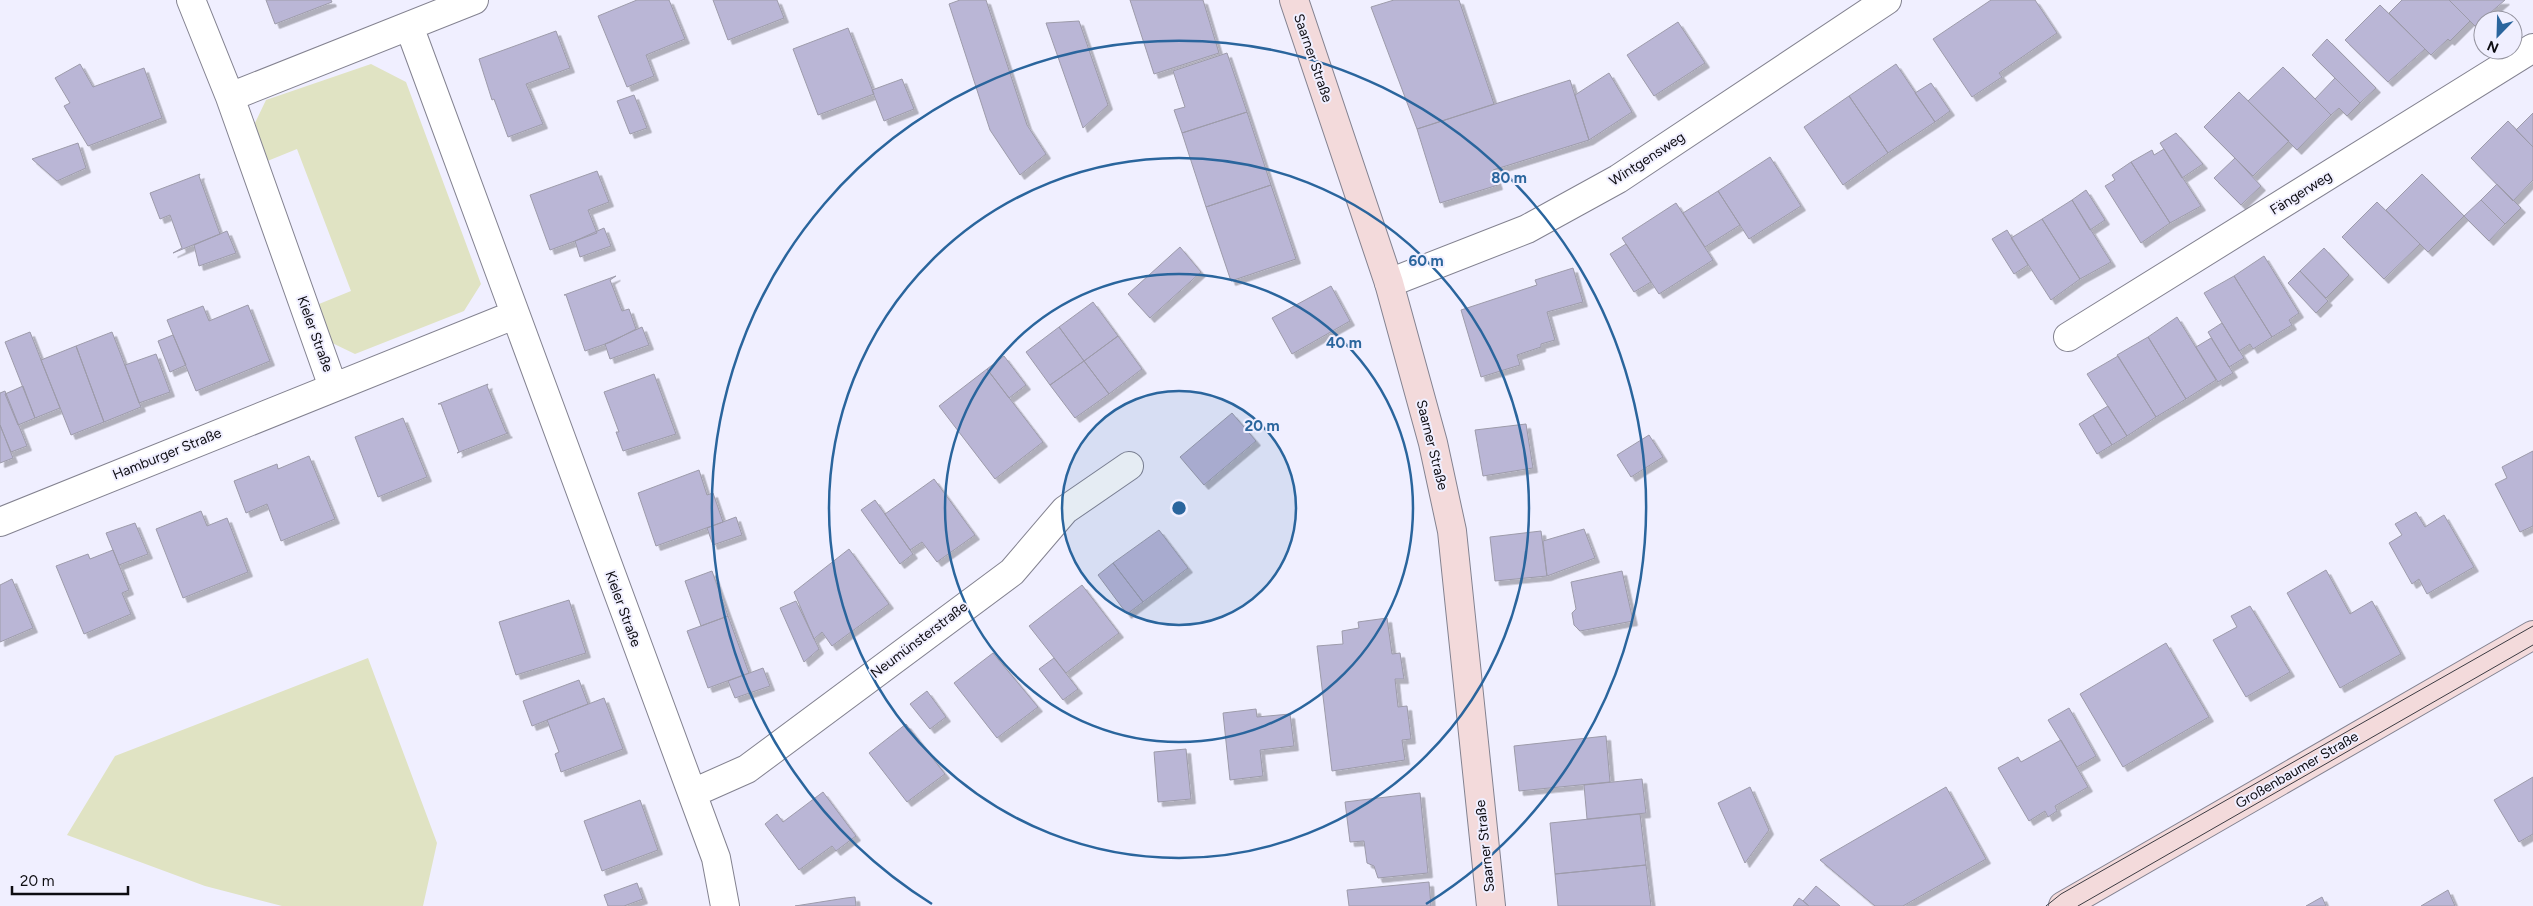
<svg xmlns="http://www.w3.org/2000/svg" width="2533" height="906" viewBox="0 0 2533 906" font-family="Figtree,sans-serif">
  <defs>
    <filter id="shadow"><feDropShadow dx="4.5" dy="4.5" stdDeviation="0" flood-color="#0004"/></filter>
  </defs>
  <rect width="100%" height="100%" fill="#f0efff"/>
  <path fill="#e0e3c3" d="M371 64 406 82 481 284 464 311 355 354 328 341 319 304 351 291 297 149 265 162 255 123 266 100Z
    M368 658 437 843 423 906H282L205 886 67 835 115 756Z"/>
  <path fill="#bab6d6" stroke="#9d9baa" filter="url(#shadow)" d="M266 0H331L332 2 275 24Z
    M637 0H669L685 39 646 55 654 76 627 87 598 16Z
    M713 0H777L784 18 728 40Z
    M960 0H986L1027 125 1046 154 1020 175 990 130 949 4Z
    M1130 0H1203L1219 53 1154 74Z
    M1394 0H1459L1494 104 1417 129 1371 7Z
    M1991 0H2035L2057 33 1999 73 2002 77 1972 97 1933 39Z
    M2402 0H2449L2470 21 2450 41 2448 39 2431 55 2389 13Z
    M2449 0H2505L2475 26Z
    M2380 5 2425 49 2388 82 2345 40Z
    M1079 21 1108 105 1083 128 1046 23Z
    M1678 22 1705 63 1654 96 1627 55Z
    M848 28 874 94 818 115 793 49Z
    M556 31 570 68 526 84 543 124 508 137 494 99 492 100 479 59Z
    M2327 39 2376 88 2360 103 2312 55Z
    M1227 53 1247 112 1182 133 1174 110 1185 107 1173 71Z
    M80 64 93 87 144 68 162 118 88 146 64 106 70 103 55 78Z
    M1896 64 1935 122 1888 153 1849 96Z
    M2283 67 2331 115 2297 150 2248 101Z
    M1609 73 1632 112 1589 140 1575 95Z
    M2335 78 2360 103 2347 116 2339 108 2331 115 2315 99Z
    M902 79 914 109 884 121 872 90Z
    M1570 80 1589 140 1493 170 1498 185 1440 203 1417 129Z
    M1931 83 1950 111 1935 122 1915 93Z
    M2239 92 2289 141 2253 176 2204 127Z
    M634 95 647 128 630 134 617 101Z
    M1849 96 1888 153 1843 185 1804 127Z
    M1247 112 1271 185 1206 207 1182 133Z
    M2533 113V147L2516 130Z
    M2508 121 2533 147V180L2513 201 2471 158Z
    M2176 133 2203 164 2182 178 2160 143Z
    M78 143 86 168 57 181 32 159Z
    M2164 149 2201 206 2170 223 2131 162 2152 150 2154 155Z
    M1770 157 1801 206 1749 239 1718 191Z
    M2235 158 2261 186 2241 205 2214 178Z
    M2131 162 2170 223 2141 243 2105 186 2115 180 2112 175Z
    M597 171 609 202 588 210 597 233 550 250 530 195Z
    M200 174 199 176 220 234 173 253 182 248 170 215 160 219 150 193Z
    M2422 174 2464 216 2428 252 2386 210Z
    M2497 184 2521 208 2505 224 2481 200Z
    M1271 185 1296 259 1231 281 1206 207Z
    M2086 190 2105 220 2090 230 2072 200Z
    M1718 191 1740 225 1705 247 1683 213Z
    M2072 200 2111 262 2080 279 2042 219Z
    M2481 200 2505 224 2489 241 2464 216Z
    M2377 202 2420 244 2384 279 2342 237Z
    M1676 203 1713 260 1659 294 1622 238Z
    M2042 219 2080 279 2051 300 2011 238Z
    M604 228 611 246 580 257 575 241Z
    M2007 230 2028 265 2014 274 1992 239Z
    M227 231 236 253 199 266 194 245Z
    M1626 244 1651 282 1634 292 1610 254Z
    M1180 247 1201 272 1150 318 1128 294Z
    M2324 248 2349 275 2326 298 2300 271Z
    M2264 256 2299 313 2289 320 2292 325 2272 337 2234 276Z
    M1573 268 1583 302 1547 312 1555 340 1541 344V347L1517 355 1520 365 1481 377 1461 310 1537 285 1535 280Z
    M2300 271 2328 301 2316 313 2288 283Z
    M616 276 610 280 622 311 629 309 636 329 611 342 585 351 566 295H564Z
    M2234 276 2272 337 2253 349 2250 344 2239 351 2204 293Z
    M1331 286 1350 321 1292 354 1272 318Z
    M1093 302 1118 336 1084 361 1059 327Z
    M248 305 270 361 196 391 167 320 203 306 209 321Z
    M2177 317 2216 380 2186 399 2148 337Z
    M2222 323 2244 358 2229 367 2208 332Z
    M642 327 649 345 610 359 605 344Z
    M1059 327 1084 361 1050 385 1026 352Z
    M30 332 60 408 35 418 5 342Z
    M112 332 141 407 104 422 76 346Z
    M173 335 186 365 170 372 158 341Z
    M1118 336 1142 369 1109 394 1084 361Z
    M2148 337 2186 399 2156 417 2117 355Z
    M2211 338 2233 373 2218 382 2196 347Z
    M76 346 104 422 71 435 41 360Z
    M156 354 170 392 139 403 125 365Z
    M1004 356 1026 385 1009 398 987 369Z
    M2118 356 2156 417 2127 436 2087 374Z
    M1084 361 1109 394 1075 418 1050 385Z
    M987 369 1043 442 995 479 939 406Z
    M654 374 676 434 623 451 616 432H619L604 392Z
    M488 384 487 386 506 432 508 433 457 453 459 452 441 404H438Z
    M23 386 35 418 18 425 5 394Z
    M5 391 27 446 11 452 0 425V393Z
    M2108 406 2127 436 2112 445 2093 415Z
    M1232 413 1256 441 1204 485 1180 457Z
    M2093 415 2112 445 2097 454 2079 424Z
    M403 418 427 477 378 497 355 437Z
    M1526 424 1533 468 1483 476 1475 430Z
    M0 425 13 458 0 463Z
    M1649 435 1663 457 1631 477 1617 455Z
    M2533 451V526L2520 532 2495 484 2507 478 2502 467Z
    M309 456 335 519 281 541 267 504 246 513 234 481 277 464 278 469Z
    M699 470 707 495 713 493 723 522 656 546 638 493Z
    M934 479 975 535 937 562 922 542 910 550 885 514Z
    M875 500 913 554 900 564 861 510Z
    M201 511 207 526 227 518 248 572 183 598 156 529Z
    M2416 512 2425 527 2444 515 2474 567 2427 594 2419 579 2412 584 2389 543 2402 535 2395 524Z
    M736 517 742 535 713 545 707 528Z
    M135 523 148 554 119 565 106 533Z
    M1584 529 1595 558 1547 576 1543 541Z
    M1159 530 1188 568 1143 602 1113 563Z
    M1541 531 1547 576 1495 581 1490 537Z
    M849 549 889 604 832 646 822 632 814 639 794 592Z
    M113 550 129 590 122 593 131 614 84 634 56 566 88 554 90 559Z
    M1113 563 1143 602 1127 614 1098 575Z
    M2326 570 2350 614 2372 601 2401 654 2340 688 2287 593Z
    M712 571 728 616 701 626 685 581Z
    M1622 571 1633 621 1580 631 1574 625 1572 613 1576 609 1571 582Z
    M12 579 33 628 0 642V585Z
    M1082 585 1119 633 1066 673 1029 626Z
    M569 600 586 653 516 675 499 622Z
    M796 601 819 649 804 662 780 608Z
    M2250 606 2290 672 2246 697 2213 640 2237 627 2231 616Z
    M728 616 749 673 708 688 687 631Z
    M1387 618 1392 654 1400 653 1404 679H1395L1398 707 1407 706 1411 739 1402 740 1405 760 1332 771 1317 646 1343 644 1342 631 1359 628 1358 622Z
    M2166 643 2209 717 2123 767 2080 694Z
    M993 653 1038 707 997 738 954 683Z
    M1054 658 1078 689 1063 700 1039 669Z
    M763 668 770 686 735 698 728 681Z
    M579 680 588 704 532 726 523 701Z
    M927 691 946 717 930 729 910 704Z
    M604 698 623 749 561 772 555 754 559 752 547 720Z
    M2069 708 2096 756 2077 767 2048 720Z
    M1256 709 1257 717 1290 714 1294 746 1260 750 1263 776 1230 780 1223 713Z
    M906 724 945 774 907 802 869 753Z
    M1606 736 1610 782 1519 791 1514 746Z
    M2061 740 2088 787 2055 806 2057 811 2048 817 2045 811 2029 821 1998 768 2018 757 2021 762Z
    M1186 749 1191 799 1158 802 1154 752Z
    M2533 777V834L2519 842 2494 800Z
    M1642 779 1646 813 1587 819 1584 785Z
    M1750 787 1769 830 1745 863 1718 803Z
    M1946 787 1986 859 1903 906H1875L1820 860Z
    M823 792 856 836 836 851 832 846 799 870 765 824 777 814 783 822Z
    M1420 793 1428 873 1378 878 1374 866 1367 863 1364 841 1350 842 1345 802Z
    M640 800 658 850 602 871 584 821Z
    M1640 814 1646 865 1555 874 1550 823Z
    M1646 865 1651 906H1558L1555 874Z
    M1429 882 1431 906H1349L1347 890Z
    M637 883 643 899 624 906H608L604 895Z
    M1816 886 1840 906H1809L1803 901Z
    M2448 890 2455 906H2421Z
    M855 897 856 906H795L846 898Z
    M2322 897 2326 906H2306Z
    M1799 898 1803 901 1809 906H1793Z"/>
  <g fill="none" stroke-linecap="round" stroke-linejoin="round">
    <defs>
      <path id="minor" d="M191 0 230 97 333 387
        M409 26 716 858 725 906
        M230 97 474 0
        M1389 283 1527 229 1618 179 1887 0
        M2068 337 2533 48
        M0 522 514 315
        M693 793 747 769 1012 572 1065 510 1129 466"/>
      <path id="secondary" d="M1294 0 1389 283 1433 443 1452 531 1491 906
        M2063 906 2533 635"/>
    </defs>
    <use href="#minor" stroke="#838290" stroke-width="30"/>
    <use href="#secondary" stroke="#838290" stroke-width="30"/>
    <use href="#minor" stroke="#fff" stroke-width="28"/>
    <use href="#secondary" stroke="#f3dadb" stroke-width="28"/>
    <path stroke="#3c3b42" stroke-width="1" d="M2046 906 2061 894 2533 626
      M2078 906 2533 645"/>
  </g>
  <circle cx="1179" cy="508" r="117" fill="#2a659d" fill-opacity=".12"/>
  <g fill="none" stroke="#2a659d" stroke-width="2.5">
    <circle cx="1179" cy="508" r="117"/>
    <circle cx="1179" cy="508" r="234"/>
    <circle cx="1179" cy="508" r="350"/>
    <path d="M932 904A467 467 0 1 1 1426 904"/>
  </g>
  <g text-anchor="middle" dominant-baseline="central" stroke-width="4" stroke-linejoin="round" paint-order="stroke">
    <g font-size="14" fill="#0d0c11" stroke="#f0efff">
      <text transform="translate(1313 58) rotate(71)">Saarner Straße</text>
      <text transform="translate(1647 159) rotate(-33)">Wintgensweg</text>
      <text transform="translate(2301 193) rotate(-32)">Fängerweg</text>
      <text transform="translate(315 334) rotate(70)">Kieler Straße</text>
      <text transform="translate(1432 445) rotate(76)">Saarner Straße</text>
      <text transform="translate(167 454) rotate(-22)">Hamburger Straße</text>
      <text transform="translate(623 609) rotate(70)">Kieler Straße</text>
      <text transform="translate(919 640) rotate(-37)">Neumünsterstraße</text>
      <text transform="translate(2297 770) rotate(-30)">Großenbaumer Straße</text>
      <text transform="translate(1485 846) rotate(-96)">Saarner Straße</text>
    </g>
  </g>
  <circle cx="1179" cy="508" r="8" fill="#2a659d" stroke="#f0efff" stroke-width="2.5"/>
  <g font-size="15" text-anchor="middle" font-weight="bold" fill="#2a659d" stroke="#f0efff" stroke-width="4" stroke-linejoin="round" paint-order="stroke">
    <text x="1509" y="183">80 m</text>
    <text x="1426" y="266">60 m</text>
    <text x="1344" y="348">40 m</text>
    <text x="1262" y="431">20 m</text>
  </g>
  <g transform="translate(2498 35) rotate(203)"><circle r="24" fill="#f0efff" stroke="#9594a0"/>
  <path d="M0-4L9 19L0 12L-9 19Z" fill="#2a659d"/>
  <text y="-8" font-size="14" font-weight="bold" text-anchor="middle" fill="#0d0c11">N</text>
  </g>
  <path d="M12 886v8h116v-8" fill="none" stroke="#0d0c11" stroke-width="2.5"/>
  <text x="20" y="886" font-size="15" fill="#0d0c11" stroke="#f0efff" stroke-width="4" paint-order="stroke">20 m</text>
</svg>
